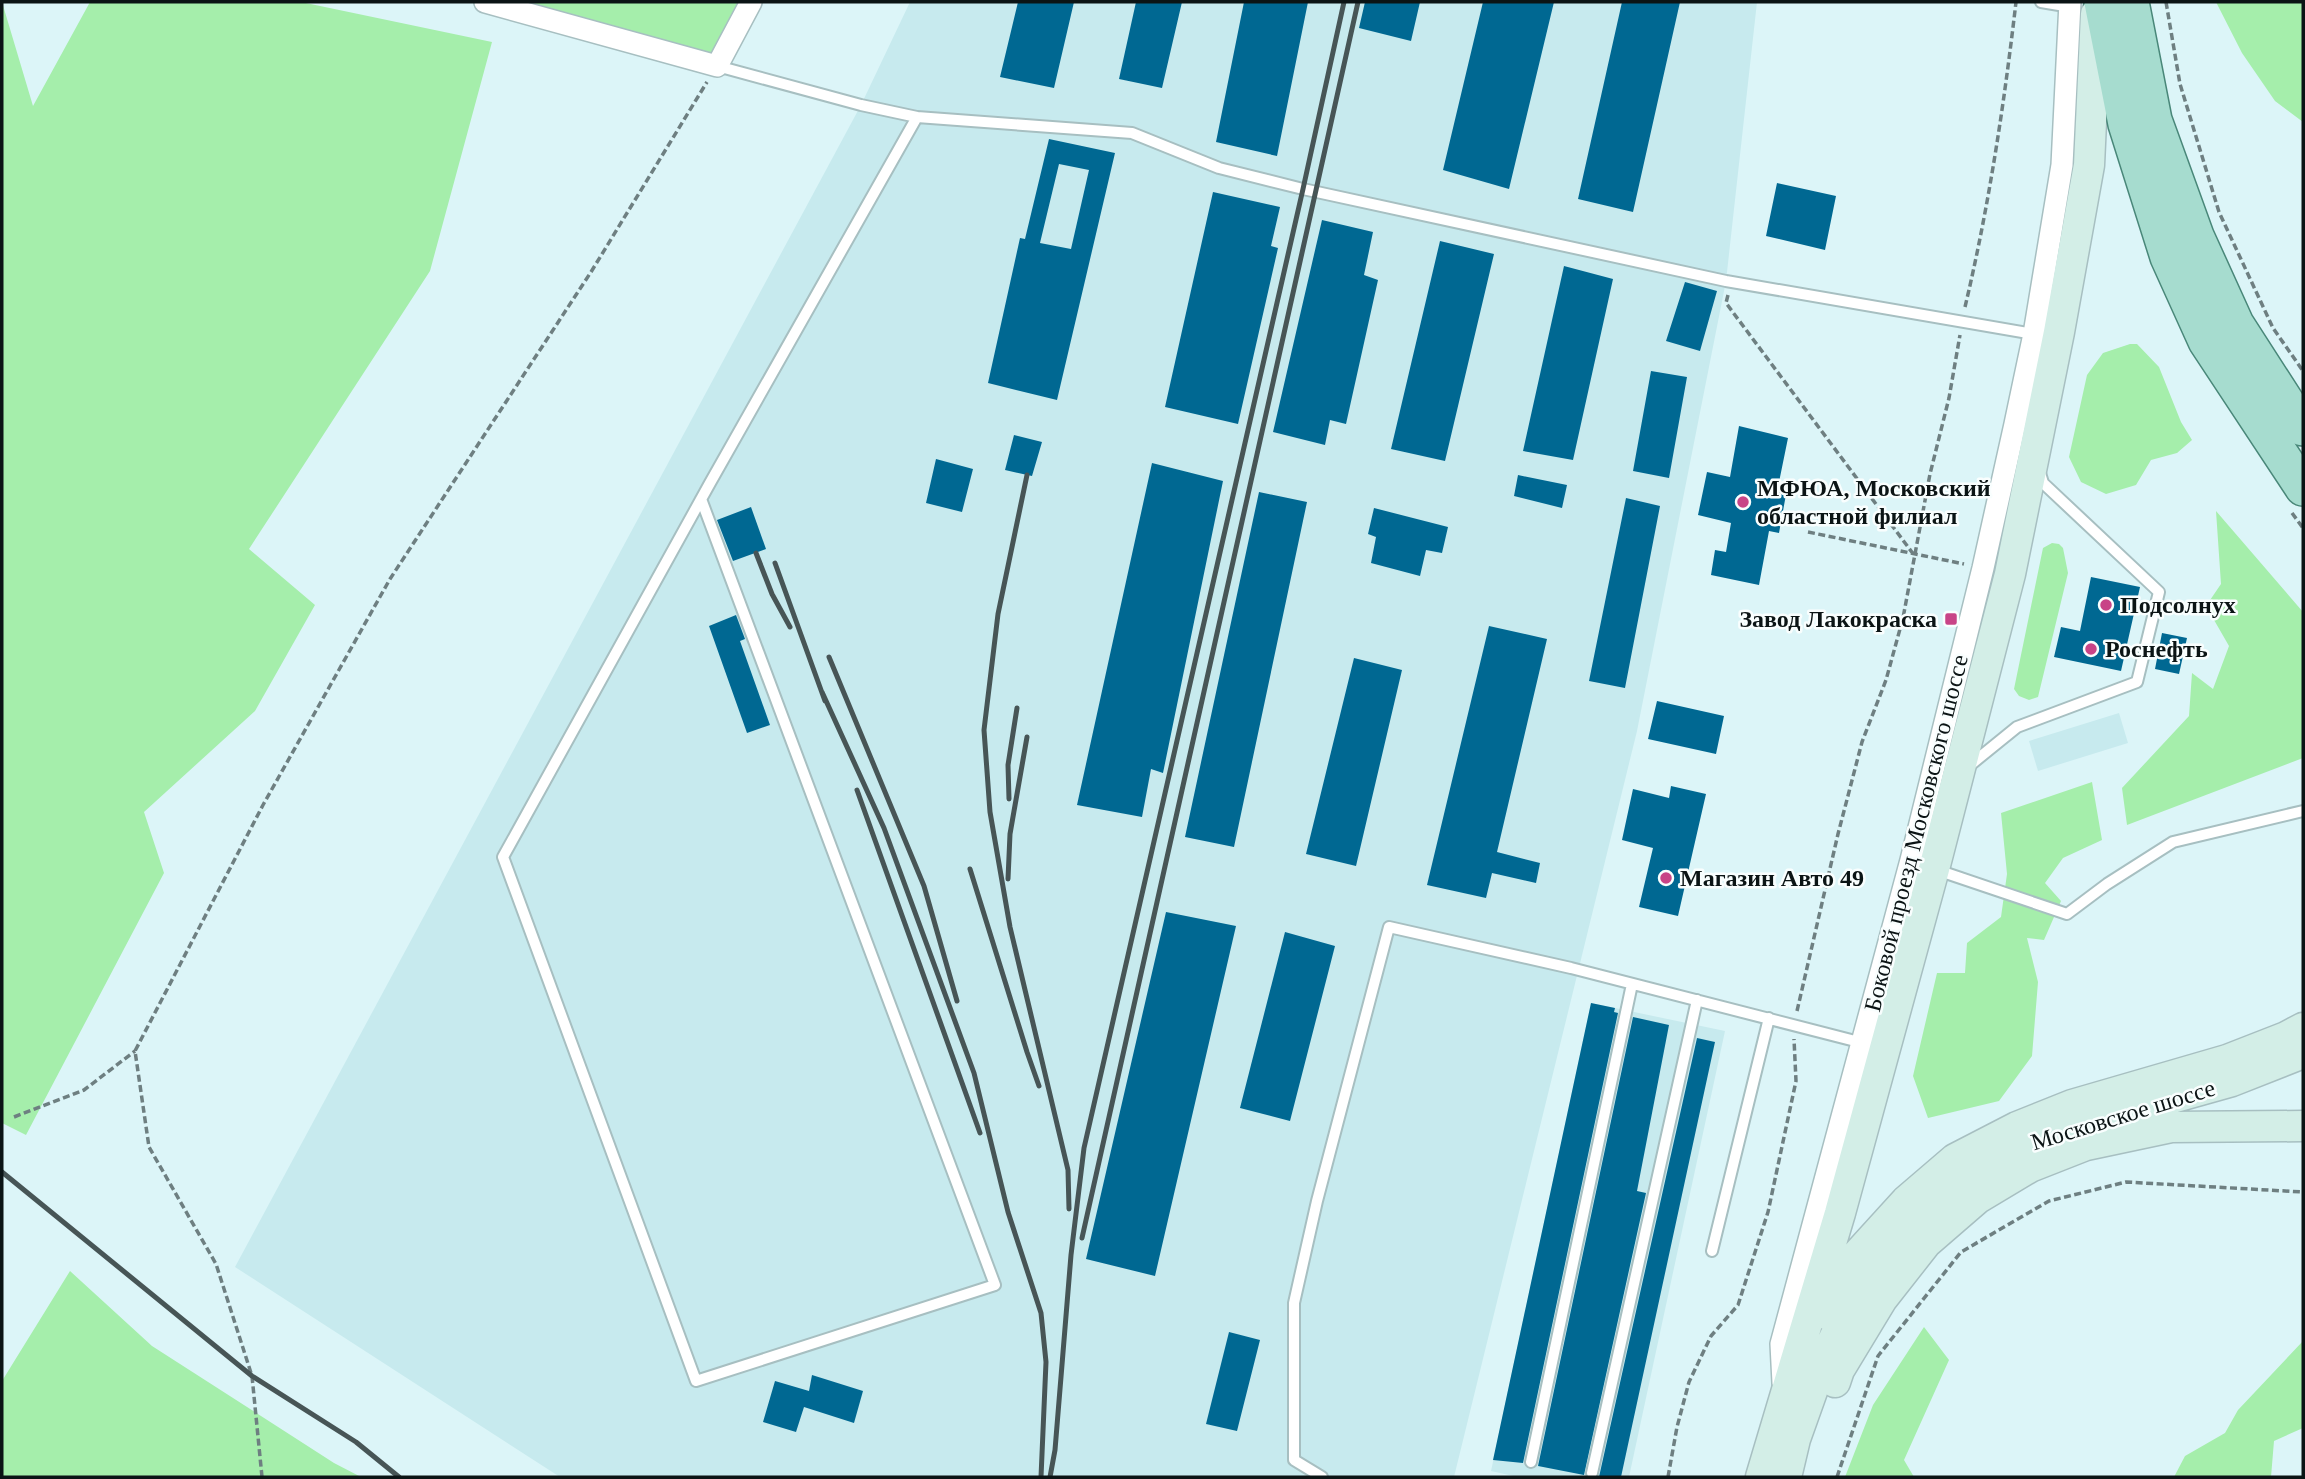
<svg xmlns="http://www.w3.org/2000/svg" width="2305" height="1479" viewBox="0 0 2305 1479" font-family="'Times New Roman',serif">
  <rect width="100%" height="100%" fill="#dcf5f8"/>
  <path fill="#c7eaee" d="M910 2H1757L1726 281 1637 731 1454 1477H560L235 1267 861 105Z
    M2119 713 2128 743 2038 771 2029 741Z
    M1591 1003 1725 1031 1629 1477H1518L1491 1471Z"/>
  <path fill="#a5eeab" d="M2 2 33 106 90 2H301L492 42 430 271 249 549 315 605 255 711 144 812 164 873 26 1135 2 1123Z
    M521 2H751L717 66Z
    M2216 2H2303V122L2275 101 2242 53Z
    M2130 344H2137L2159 367 2181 422 2192 440 2177 453 2151 460 2136 485 2106 494 2081 482 2069 457 2087 375 2103 353Z
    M2216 511 2303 612V758L2127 825 2122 788 2189 716 2192 673 2213 689 2229 646 2206 606 2221 584Z
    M2052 543 2059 544 2063 548 2068 573 2038 697 2029 700 2019 696 2014 689 2043 548Z
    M2092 782 2102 840 2063 858 2045 883 2061 901 2044 940 2027 938 2038 982 2032 1056 1999 1101 1928 1118 1913 1076 1937 973H1965L1967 943 2001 917 2007 874 2001 813Z
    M70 1271 152 1346 334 1463 361 1477H2V1381Z
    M1924 1327 1949 1360 1904 1460 1914 1477H1845L1873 1405Z
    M2303 1341V1428L2274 1441 2271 1477H2174L2185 1456 2225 1433 2238 1410Z"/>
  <path fill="#006892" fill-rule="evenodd" d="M1018 2H1074L1054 88 1000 77Z
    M1136 2H1182L1162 88 1119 79Z
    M1244 2H1308L1277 156 1216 142Z
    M1365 2H1420L1411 41 1359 28Z
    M1483 2H1554L1509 189 1443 170Z
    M1622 2H1680L1633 212 1578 199Z
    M1049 139 1115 153 1057 400 988 383 1020 238 1025 239ZM1059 164 1089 170 1071 249 1040 243Z
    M1777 183 1836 196 1825 250 1766 236Z
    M1213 192 1280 207 1271 246 1278 248 1238 424 1165 407Z
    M1322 220 1373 232 1364 275 1378 280 1346 424 1330 420 1325 445 1273 432Z
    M1440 241 1494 254 1445 461 1391 449Z
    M1564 266 1613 279 1573 460 1523 451Z
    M1685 282 1717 291 1700 351 1666 341Z
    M1651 371 1687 377 1669 478 1633 471Z
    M1739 426 1788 438 1778 487 1787 489 1779 533 1769 531 1759 585 1711 575 1715 550 1726 552 1731 523 1698 515 1707 472 1730 477Z
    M1014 435 1042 442 1032 476 1005 470Z
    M936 459 973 469 962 512 926 503Z
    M1152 463 1223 481 1163 773 1151 769 1142 817 1077 805Z
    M1518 475 1567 485 1562 508 1514 496Z
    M1259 492 1307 502 1234 847 1185 837Z
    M1626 498 1660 506 1625 688 1589 681Z
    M751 507 766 549 733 561 717 520Z
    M1374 508 1448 527 1442 553 1426 550 1420 576 1371 563 1376 537 1368 534Z
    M2091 577 2140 587 2121 671 2054 657 2061 627 2080 631Z
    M736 615 745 639 740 641 770 725 747 733 709 626Z
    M1489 626 1547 639 1497 852 1540 863 1536 883 1492 873 1486 898 1427 885Z
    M2162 633 2187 638 2179 674 2155 669Z
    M1354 658 1402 670 1356 866 1306 854Z
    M1657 701 1724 716 1716 754 1648 739Z
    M1671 786 1706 794 1678 916 1639 907 1653 848 1622 840 1633 789 1669 798Z
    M1166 912 1236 926 1155 1276 1086 1259Z
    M1285 932 1335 946 1290 1121 1240 1108Z
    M1591 1003 1615 1008 1614 1012 1618 1013 1523 1463 1493 1460Z
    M1633 1017 1669 1025 1637 1191 1646 1193 1584 1475 1538 1466Z
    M1697 1038 1715 1042 1621 1477H1599Z
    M1229 1332 1260 1340 1237 1431 1206 1424Z
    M812 1375 863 1391 854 1423 804 1407 796 1432 763 1422 775 1381 809 1391Z"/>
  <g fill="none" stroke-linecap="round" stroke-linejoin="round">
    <defs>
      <path id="service" d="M2041 2 2071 7
        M717 66 861 105 917 117
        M701 499 995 1285 696 1381 503 857 710 483 917 117 1132 133 1219 168 1303 189 1726 281 2034 334
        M1969 766 2017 727 2137 682 2159 592 2043 483 2040 473
        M1937 870 2067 914 2107 884 2173 842 2303 811
        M1712 1251 1769 1018
        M1531 1462 1632 984
        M1592 1473 1697 1000
        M1322 1477 1294 1460V1303L1317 1201 1389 927 1571 968 1863 1043"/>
      <path id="minor" d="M485 2 717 66 751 2
        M1783 1383 1781 1344 1911 860 1983 568 2015 424 2034 334 2062 165 2070 2"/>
      <path id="secondary" d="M1826 1314 1855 1257 1906 1201 1955 1159 2017 1127 2072 1105 2227 1060 2286 1037 2303 1028
        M1835 1382 1839 1370 1882 1299 1926 1243 1978 1198 2030 1167 2086 1145 2171 1127 2303 1126
        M1761 1477 1840 1213 1934 869 2010 574 2059 332 2089 165 2096 14
        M1786 1477 1795 1439 1821 1366 1851 1303 1885 1259 1965 1179 2022 1147 2079 1124 2232 1081 2303 1053"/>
      <path id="primary" d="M2102 2 2126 124 2168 257 2206 341 2303 488
        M2131 2 2154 120 2196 236 2236 324 2303 428"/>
    </defs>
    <use href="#service" stroke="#a7bfc1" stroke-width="14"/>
    <use href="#minor" stroke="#a7bfc1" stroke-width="24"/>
    <use href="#secondary" stroke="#a7bfc1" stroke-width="33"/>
    <use href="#primary" stroke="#498779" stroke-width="38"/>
    <path stroke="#6e7f81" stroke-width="3.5" stroke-dasharray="7 3.5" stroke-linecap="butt" d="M2166 2 2180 84 2219 212 2273 328 2303 371
      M1728 295 1726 303 1914 555
      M1965 307C1989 206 2004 105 2016 2
      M2292 513 2303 528
      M1808 532 1964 564
      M1797 1011 1838 834 1862 742 1886 680 1903 618 1930 474 1949 398 1960 335
      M14 1117 84 1090 135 1051
      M262 1477 252 1376 216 1264 149 1147 135 1051 263 805 390 579 591 272 707 82
      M1668 1477 1677 1427 1689 1382 1711 1336 1738 1305 1768 1212 1796 1081 1794 1039
      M1837 1477 1878 1356 1961 1252 2049 1201 2126 1182 2303 1192"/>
    <use href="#service" stroke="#fff" stroke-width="10"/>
    <use href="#minor" stroke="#fff" stroke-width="21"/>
    <use href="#secondary" stroke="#d3eee7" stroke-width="30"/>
    <use href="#primary" stroke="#a6dccf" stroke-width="35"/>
    <path stroke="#475556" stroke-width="5" d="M1027 475 998 614 984 730 990 812 1010 927 1068 1170 1069 1209
      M756 553 772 594 790 627
      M775 563 825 701
      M829 657 924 886 957 1001
      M822 692 884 828 974 1073 1008 1212 1041 1313 1046 1362 1041 1477
      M857 790 980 1133
      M1009 799 1008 765 1017 708
      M970 869 1027 1052 1039 1086
      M1008 879 1010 834 1027 737
      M2 1172 252 1376 356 1442 399 1477
      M1082 1238 1358 2
      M1050 1477 1055 1450 1071 1255 1084 1148 1303 189 1344 2"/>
  </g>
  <g fill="#c84487" stroke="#f9fefe" stroke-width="2.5">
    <circle cx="1743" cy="502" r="7"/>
    <circle cx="2106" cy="605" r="7"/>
    <rect x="1944" y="612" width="14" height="14" rx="3.5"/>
    <circle cx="2091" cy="649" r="7"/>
    <circle cx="1666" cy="878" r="7"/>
  </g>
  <g text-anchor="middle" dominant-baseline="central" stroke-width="5" stroke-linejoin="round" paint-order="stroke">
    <g font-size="24" font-weight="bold" fill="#0b1415" stroke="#f9fefe" text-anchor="start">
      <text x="1757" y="488">МФЮА, Московский<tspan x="1757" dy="28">областной филиал</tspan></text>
      <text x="2120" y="605">Подсолнух</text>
      <text x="1937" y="619" text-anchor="end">Завод Лакокраска</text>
      <text x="2105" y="649">Роснефть</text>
      <text x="1680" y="878">Магазин Авто 49</text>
    </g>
    <g font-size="24" fill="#0b1415" stroke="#f9fefe">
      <text transform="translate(1916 833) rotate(-76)">Боковой проезд Московского шоссе</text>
      <text transform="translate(2123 1115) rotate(-17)">Московское шоссе</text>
    </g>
  </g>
  <rect width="2305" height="1479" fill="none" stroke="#0b1415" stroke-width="7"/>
</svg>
